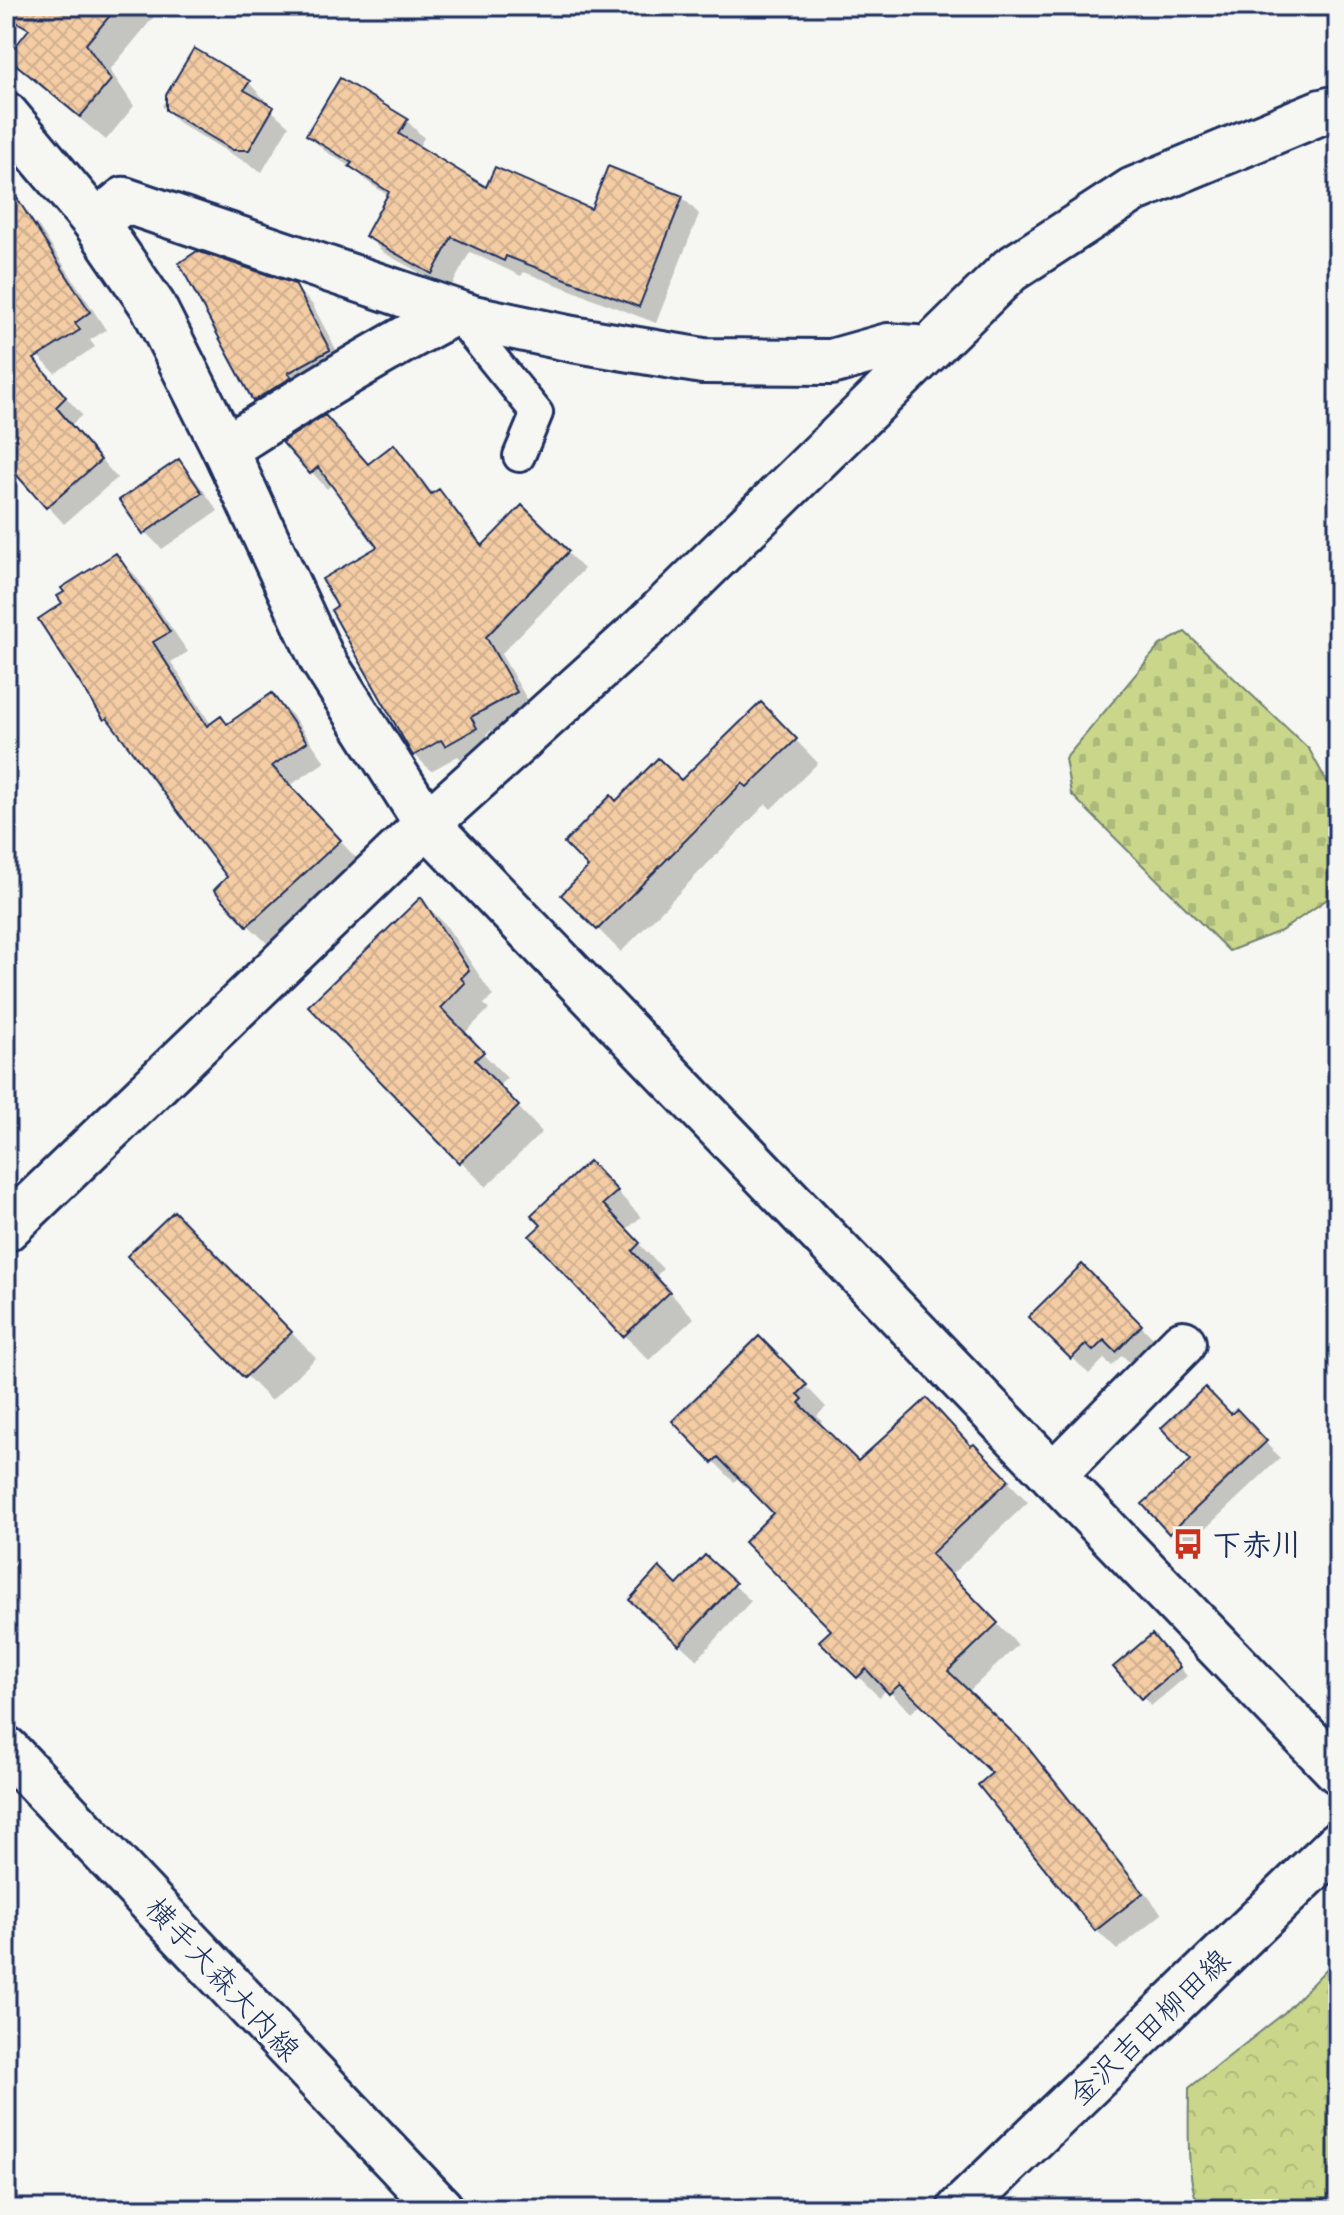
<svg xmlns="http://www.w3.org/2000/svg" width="1344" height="2215" viewBox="0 0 1344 2215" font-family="'Shantell Sans','Klee One',sans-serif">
  <defs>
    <pattern id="forest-crowns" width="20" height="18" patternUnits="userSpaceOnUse" patternTransform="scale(2)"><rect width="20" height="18" fill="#cad78a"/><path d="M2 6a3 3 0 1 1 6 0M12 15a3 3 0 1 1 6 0" fill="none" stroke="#adb97a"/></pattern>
    <pattern id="cemetery-stones" width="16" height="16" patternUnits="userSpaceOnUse" patternTransform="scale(2)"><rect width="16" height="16" fill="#cad78a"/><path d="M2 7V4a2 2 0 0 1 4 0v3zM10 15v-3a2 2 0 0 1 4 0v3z" fill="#adb97a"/></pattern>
    <pattern id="building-cross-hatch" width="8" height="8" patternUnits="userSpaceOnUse" patternTransform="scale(2)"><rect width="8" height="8" fill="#f5cda4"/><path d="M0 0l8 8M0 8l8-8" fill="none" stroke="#d1b090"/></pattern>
  </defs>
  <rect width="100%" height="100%" fill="#f6f6f2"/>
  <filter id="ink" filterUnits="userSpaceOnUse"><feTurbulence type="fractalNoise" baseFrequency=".0125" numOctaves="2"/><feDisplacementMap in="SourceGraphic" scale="16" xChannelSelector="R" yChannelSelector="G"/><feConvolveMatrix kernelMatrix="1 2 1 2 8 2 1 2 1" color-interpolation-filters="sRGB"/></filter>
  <g filter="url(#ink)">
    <path fill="url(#forest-crowns)" stroke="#728374" stroke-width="2" d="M1338 1957V2197L1323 2209H1201C1185 2186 1189 2118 1189 2088L1283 2014Z"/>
    <path fill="url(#cemetery-stones)" stroke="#728374" stroke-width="2" d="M1185 632 1309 749 1338 802V882L1333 895 1281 931 1229 951 1071 794 1065 759 1160 645Z"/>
    <path fill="#0003" d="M39 6 162 7 110 70 134 106 106 140 34 81 10 56 42 17Z
      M194 51 249 83 265 100 263 103 289 126 262 172 179 123 162 106Z
      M407 121 424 138 418 148 487 190 592 212 682 197 699 214 656 323 524 272 521 276 470 252 450 289 384 253 367 236 389 196 369 183 357 171 325 151 308 134Z
      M22 210 39 227 106 330 90 340 95 347 55 373 38 356 6 306V220Z
      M182 264 294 286 312 304 346 368 272 417 255 400Z
      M31 358 82 415 71 425 117 478 64 524 6 460V379Z
      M285 442 369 466 394 447 410 463 434 495 438 491 455 508 484 546 522 508 584 569 501 654 532 708 486 734 492 745 463 761 458 756 431 771 415 755 384 702 380 547 333 484 327 489Z
      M178 462 195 479 218 511 162 549 145 532Z
      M116 556 135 575 188 652 171 662 212 726H228L272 696 292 715 325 762 289 786 358 860 268 944 248 925 230 878 124 738 106 719 41 620 65 604Z
      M761 704 818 763 771 809 766 804 621 952 564 895 591 868 616 804 681 783Z
      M421 900 445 924 493 996 484 1004 489 1009 464 1034 507 1078 498 1086 542 1132 486 1187 311 1006Z
      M614 1188 641 1217 626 1230 663 1269 655 1277 694 1318 649 1360 624 1335 544 1225Z
      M199 1238 316 1358 271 1401 130 1256Z
      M1082 1266 1158 1343 1134 1367 1122 1355 1112 1366 1104 1359 1089 1374 1031 1317Z
      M780 1359 826 1407 817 1416 822 1421 818 1425 858 1463 974 1446 1028 1502 950 1576 1018 1645 967 1693 1045 1767 1162 1914 1117 1950 1096 1930 995 1774 922 1703 911 1713 887 1689 879 1697 822 1641 833 1630 776 1513 740 1476 734 1482 675 1421Z
      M1231 1417 1251 1427 1280 1458 1185 1548 1144 1504 1194 1460Z
      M734 1585 751 1601 697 1660 649 1616 677 1588Z
      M1160 1644 1187 1676 1151 1706 1116 1667Z"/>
    <path fill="url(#building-cross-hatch)" stroke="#1b2f5e" stroke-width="2" d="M6 6H118L86 44 111 80 80 117 7 57 29 29 6 16Z
      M194 48 250 81 244 90 274 107 249 150H233L166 110V95Z
      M340 78 408 119 399 134 486 187 495 167 591 209 608 166 683 196 639 307 506 256 504 261 452 237 432 274 365 236 389 192 349 166 352 163 306 135Z
      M6 181 90 312 75 323 80 330 34 359 66 397 56 407 101 460 46 508 6 463Z
      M197 251 295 284 330 350 288 373 292 377 253 401 179 263Z
      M325 415 368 464 394 444 431 494 439 489 482 546 522 505 569 551 486 637 517 692 471 717 477 728 445 746 441 740 413 756 331 610 337 606 322 579 377 547 318 467 310 474 282 442Z
      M179 459 202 493 143 534 119 500Z
      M116 553 170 632 153 642 207 726 221 716 227 724 272 693 307 742 272 766 341 840 247 926 214 890 227 877 107 718 104 720 38 619 62 603 57 596 64 592 61 588Z
      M761 702 797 739 747 787 742 783 597 930 561 895 588 867 564 843 611 795 616 801 658 758 681 780Z
      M421 897 469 970 461 978 465 983 441 1008 484 1052 475 1060 519 1106 459 1163 308 1006Z
      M589 1161 618 1191 603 1204 640 1243 632 1251 670 1292 623 1337 529 1236 541 1225 531 1215Z
      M174 1211 292 1332 244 1378 127 1256Z
      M1082 1264 1142 1325 1116 1352 1104 1340 1093 1351 1086 1344 1071 1359 1028 1317Z
      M759 1336 807 1385 798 1394 803 1399 799 1403 858 1461 927 1398 971 1446 974 1444 1009 1480 931 1554 998 1623 948 1671 1025 1744 1143 1893 1095 1931 978 1785 992 1773 900 1684 889 1694 866 1669 857 1678 819 1641 831 1630 744 1542 773 1513 718 1457 712 1463 672 1421Z
      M1205 1387 1231 1414 1237 1409 1267 1441 1169 1534 1142 1504 1191 1460 1161 1428Z
      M705 1555 736 1583 679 1645 629 1600 659 1567 677 1585Z
      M1152 1634 1180 1667 1141 1699 1113 1667Z"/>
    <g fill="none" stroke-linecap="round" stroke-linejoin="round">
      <defs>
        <path id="lane" d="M455 312 537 413 519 456"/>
        <path id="street" d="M96 223 124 200 473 318 572 339 703 361 831 362 888 346 928 349
          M225 449C300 400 375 354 455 312
          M6 1229 427 824 643 629 1010 270 1133 190 1321 112 1338 108
          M1053 1475 1183 1343"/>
        <path id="secondary" d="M6 115 96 223 153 306 225 449 322 659 427 824 1338 1771
          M960 2209 1338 1844"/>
        <path id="primary" d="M6 1749 441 2209"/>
      </defs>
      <use href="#lane" stroke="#1b2f5e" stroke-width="36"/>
      <use href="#street" stroke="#1b2f5e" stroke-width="50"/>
      <use href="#secondary" stroke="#1b2f5e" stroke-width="50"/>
      <use href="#primary" stroke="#1b2f5e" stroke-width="50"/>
      <use href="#lane" stroke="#f6f6f2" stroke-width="30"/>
      <use href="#street" stroke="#f6f6f2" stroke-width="44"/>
      <use href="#secondary" stroke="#f6f6f2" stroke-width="44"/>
      <use href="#primary" stroke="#f6f6f2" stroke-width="44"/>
    </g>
  </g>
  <defs>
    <symbol id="bus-bare" viewBox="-9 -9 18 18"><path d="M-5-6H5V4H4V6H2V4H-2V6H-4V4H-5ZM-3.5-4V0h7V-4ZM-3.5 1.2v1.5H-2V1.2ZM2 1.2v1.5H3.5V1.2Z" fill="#c8321e" stroke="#f6f6f2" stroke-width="2.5" paint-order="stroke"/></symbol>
  </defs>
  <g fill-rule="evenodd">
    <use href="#bus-bare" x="1166" y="1522" width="44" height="44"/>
  </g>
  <g text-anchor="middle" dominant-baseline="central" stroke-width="7" stroke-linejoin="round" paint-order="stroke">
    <g font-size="30" font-weight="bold" fill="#1b2f5e" stroke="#f6f6f2" text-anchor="start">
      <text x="1212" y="1544">下赤川</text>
    </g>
    <g font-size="30" fill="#1b2f5e" stroke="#f6f6f2">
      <text transform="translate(223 1979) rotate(47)">横手大森大内線</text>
      <text transform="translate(1149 2027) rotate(-44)">金沢吉田柳田線</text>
    </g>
  </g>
  <rect width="1344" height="2215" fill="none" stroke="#f6f6f2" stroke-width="32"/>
  <rect x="16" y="16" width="1312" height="2183" fill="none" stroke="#1b2f5e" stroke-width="3" filter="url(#ink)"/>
</svg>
